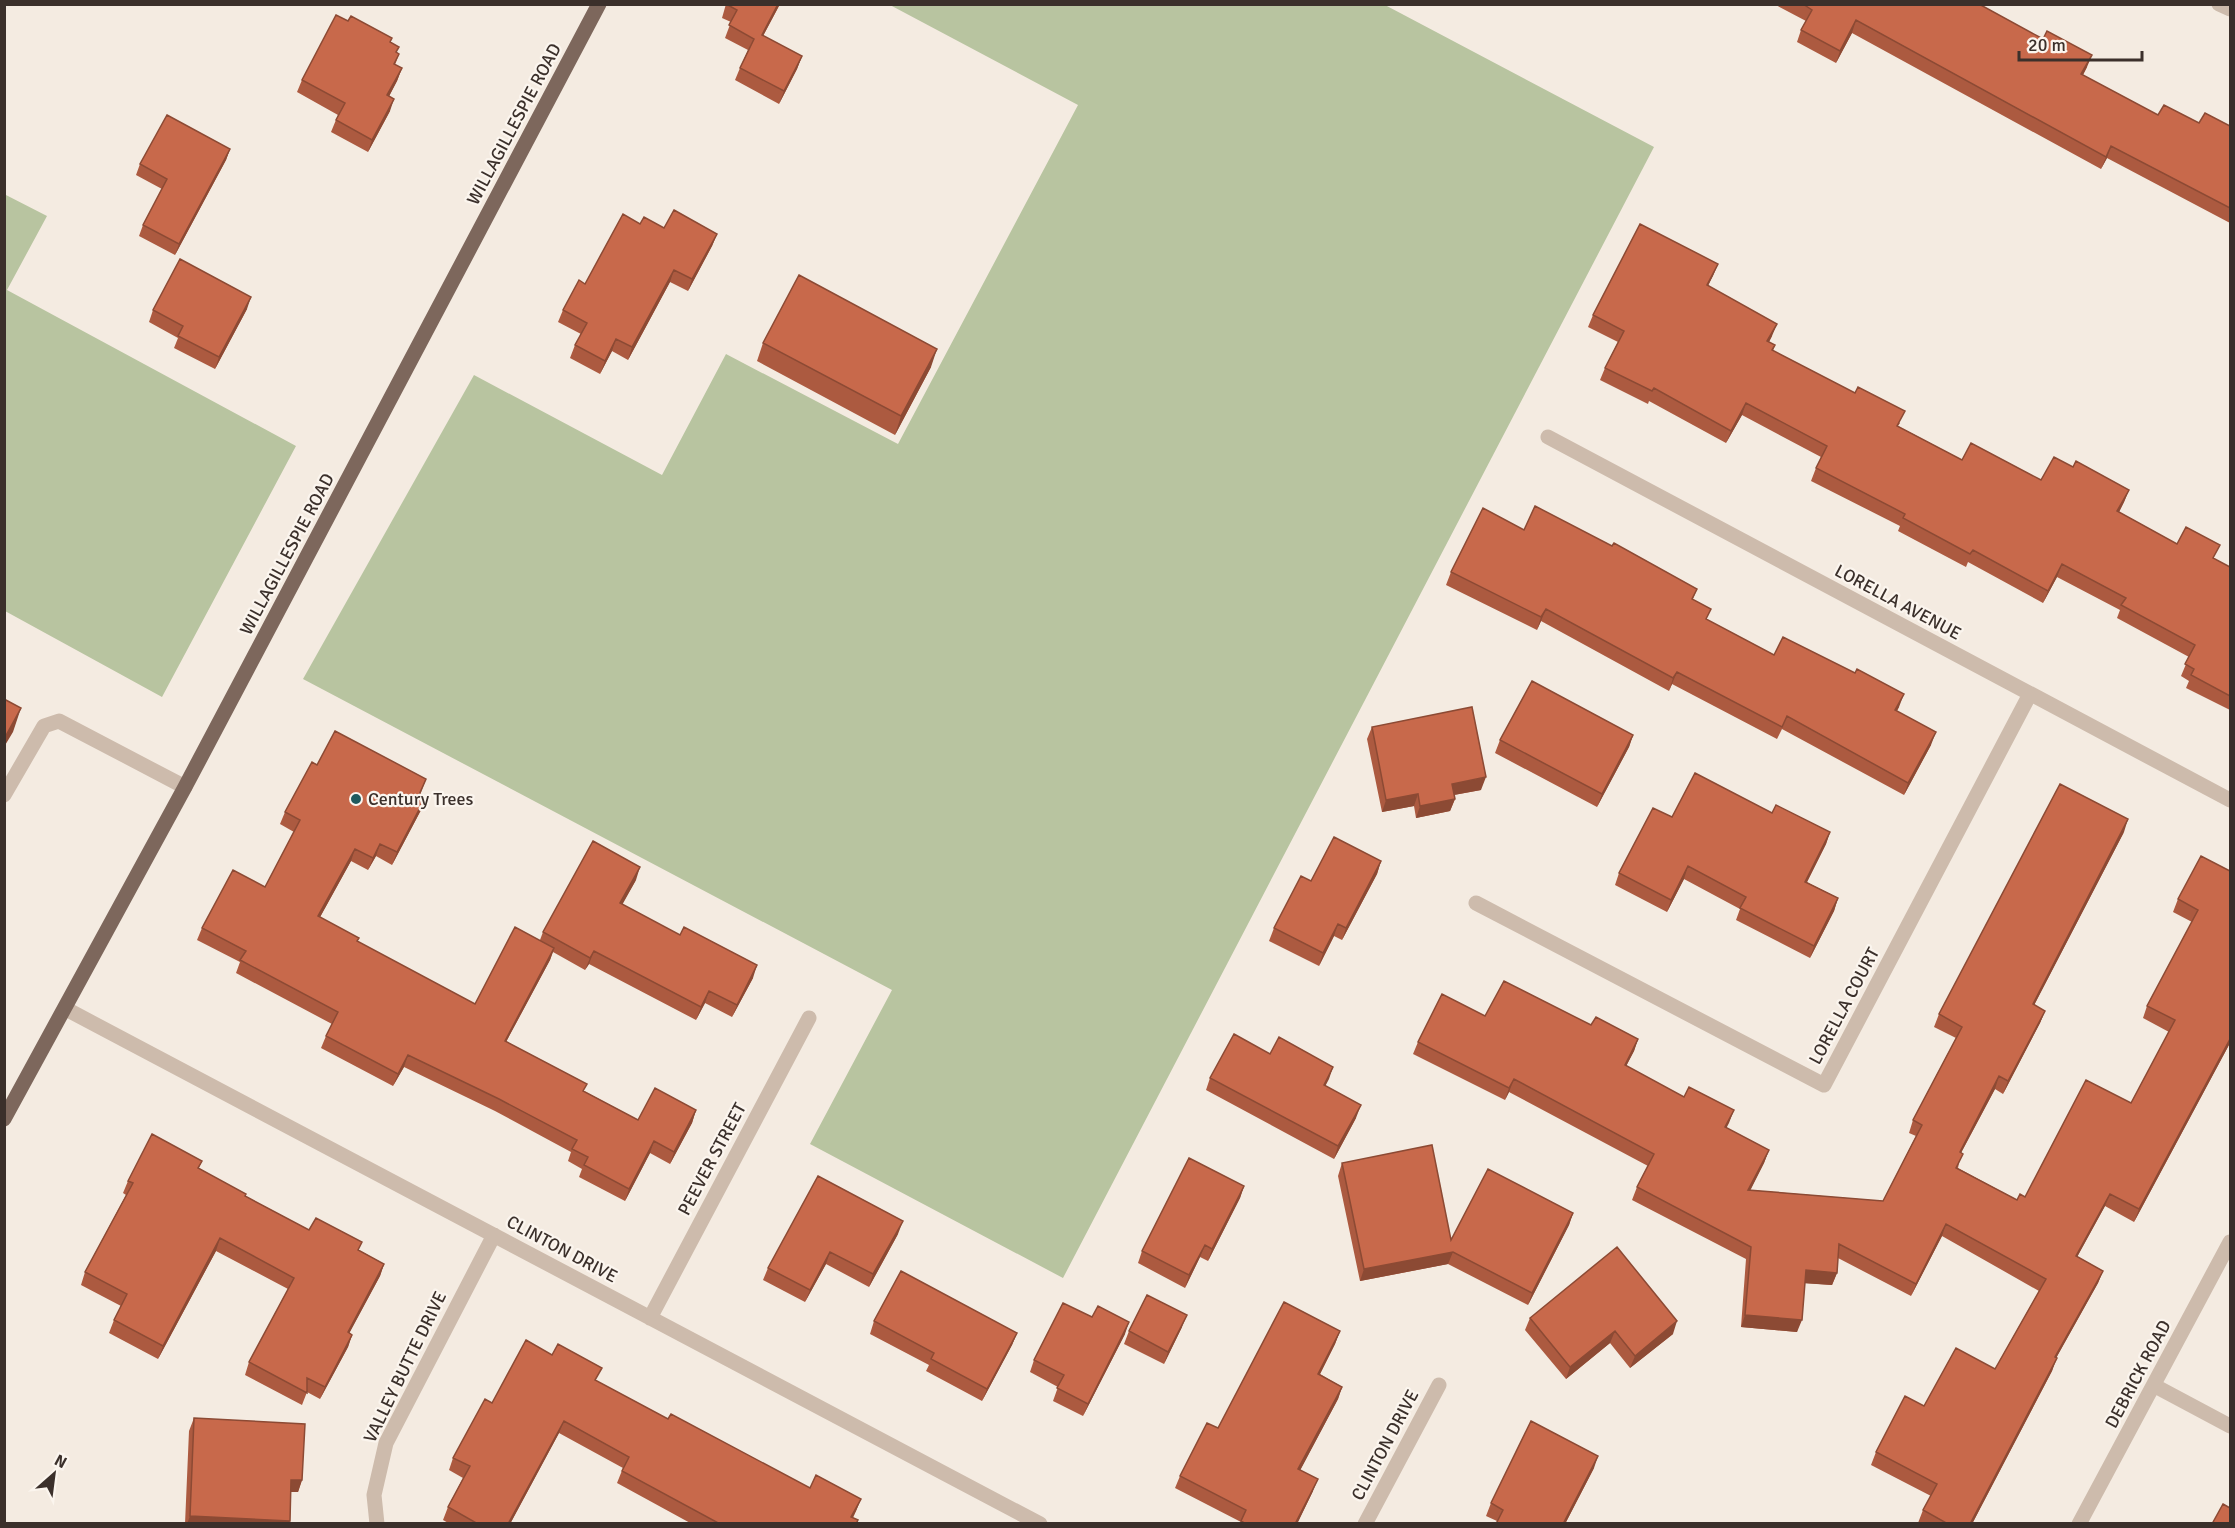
<svg xmlns="http://www.w3.org/2000/svg" width="2235" height="1528" viewBox="0 0 2235 1528" font-family="Signika,sans-serif">
  <rect width="100%" height="100%" fill="#f4ebe1"/>
  <path fill="#b8c4a0" d="M890 5H1385L1654 147 1063 1278 810 1144 892 990 303 679 474 375 662 475 726 354 898 444 1078 105Z
    M4 194 47 216 7 290 296 446 162 697 5 611Z"/>
  <g fill="none" stroke-linecap="round" stroke-linejoin="round">
    <path stroke="#cdbbac" stroke-width="15" d="M2219 4 2230 9
      M1548 437 2230 800
      M4 795 44 726 59 721 185 787
      M1476 903 1824 1085 2030 694
      M66 1009 1040 1524
      M650 1318 809 1018
      M2155 1386 2230 1426
      M377 1524 374 1495 386 1443 494 1235
      M1365 1524 1439 1385
      M2079 1524 2230 1242"/>
    <path stroke="#7d675c" stroke-width="15" d="M4 1119 185 787 599 4"/>
  </g>
  <path fill="#ac5a40" d="M726 4H780L763 36 802 56 797 69 779 104 735 80 740 68 748 50 725 38 731 22 722 18Z
    M1774 4H1979L2087 67 2083 75 2158 115 2199 123 2230 126V223L2107 158 2101 169 1852 33 1836 63 1797 42 1801 30 1806 21Z
    M390 42 396 52 399 54 395 65 402 68 397 81 389 96 390 111 368 152 331 132 338 115 297 92 302 80Z
    M230 149 226 160 175 255 139 236 143 225 162 189 136 175 140 164Z
    M640 224 664 228 717 234 712 246 688 291 670 282 628 360 612 351 600 374 570 358 575 345 581 334 558 322 563 310Z
    M1718 264 1708 286 1772 336 1769 342 1775 345 1773 351 1900 423 1898 426 1962 460 2041 480 2073 467 2129 490 2124 502 2119 512 2177 544 2214 559 2230 567V710L2186 688 2189 681 2181 676 2189 657 2117 618 2120 610 2057 577 2043 603 1968 562 1966 567 1898 531 1900 526 1811 481 1816 468 1821 457 1742 415 1726 443 1649 401 1648 404 1600 380 1605 368 1618 342 1588 327 1593 315Z
    M247 309 215 369 174 348 178 338 149 322 153 310Z
    M763 343 931 367 895 435 757 361Z
    M1524 530 1697 589 1693 599 1707 620 1774 655 1899 707 1897 711 1931 745 1904 795 1782 729 1777 739 1672 684 1669 691 1541 621 1537 630 1446 585 1451 572Z
    M1372 727 1481 790 1454 795 1455 799 1450 811 1416 818 1414 806 1382 812 1367 739Z
    M1633 735 1629 747 1597 807 1495 753 1500 740Z
    M317 765 426 779 420 795 421 810 392 865 376 856 368 870 351 861 320 917 357 942 475 1004 540 940 543 932 636 880 622 904 753 978 732 1017 705 1003 696 1020 589 964 585 970 553 952 550 960 506 1042 584 1091 638 1120 696 1110 692 1123 670 1164 650 1153 625 1201 579 1177 582 1169 568 1161 571 1152 495 1111 404 1067 393 1086 321 1048 326 1036 332 1024 236 973 240 962 197 940 202 928 265 887 294 832 280 824 285 812Z
    M1772 813 1830 832 1826 844 1807 882 1838 898 1834 911 1810 958 1736 920 1740 909 1684 879 1667 912 1615 885 1619 873 1672 817Z
    M2124 832 2034 1005 2045 1011 2040 1023 2003 1094 1995 1089 1961 1153 1958 1168 2017 1200 2025 1197 2131 1103 2169 1032 2143 1018 2147 1006 2192 922 2173 912 2178 899 2230 871V1043L2134 1222 2105 1206 2077 1257 2103 1271 2098 1283 2056 1358 2052 1371 1972 1524 1918 1523 1923 1510 1931 1496 1871 1465 1876 1452 1924 1406 1995 1369 2039 1291 1942 1236 1911 1296 1838 1258 1837 1273 1832 1285 1805 1283 1797 1332 1741 1327 1746 1259 1632 1200 1637 1187 1648 1166 1509 1092 1505 1100 1413 1054 1418 1042 1485 1016 1591 1025 1638 1039 1634 1051 1626 1066 1684 1097 1734 1110 1726 1128 1769 1150 1764 1163 1750 1190 1883 1201 1916 1136 1909 1133 1913 1120 1956 1038 1934 1027 1939 1014Z
    M1381 861 1377 874 1342 940 1334 936 1319 966 1269 941 1274 928 1311 881Z
    M1270 1054 1333 1067 1325 1086 1356 1118 1334 1159 1206 1090 1210 1078Z
    M202 1161 199 1168 245 1196 309 1230 359 1250 384 1264 380 1276 349 1333 352 1335 348 1347 320 1399 307 1392 302 1405 245 1375 249 1362 288 1289 216 1251 158 1359 109 1333 114 1320 121 1306 81 1285 85 1272 126 1195 123 1193 128 1181Z
    M1342 1163 1451 1240 1573 1213 1569 1225 1528 1305 1448 1264 1360 1281 1338 1176Z
    M1244 1186 1240 1198 1208 1261 1200 1257 1185 1288 1138 1263 1142 1251Z
    M898 1234 869 1287 826 1264 805 1302 763 1280 768 1268Z
    M1530 1318 1673 1334 1630 1368 1610 1343 1566 1379 1525 1330Z
    M874 1321 1017 1333 1012 1345 982 1401 926 1371 929 1365 870 1334Z
    M1182 1327 1164 1364 1124 1344 1129 1331Z
    M1340 1331 1335 1344 1320 1374 1342 1387 1338 1399 1300 1470 1313 1491 1297 1524H1240L1241 1522 1175 1488 1180 1476 1218 1428Z
    M1125 1334 1083 1416 1053 1401 1058 1387 1030 1372 1034 1360Z
    M597 1381 668 1419 810 1488 861 1499 853 1518 858 1520 856 1524H692L617 1483 623 1468 559 1433 510 1524H450L443 1520 448 1507 463 1478 449 1470 453 1458 492 1403Z
    M194 1418 302 1480 298 1492H291L289 1524H185L189 1431Z
    M1594 1468 1565 1524H1496L1497 1521 1486 1516 1491 1503Z"/>
  <path fill="#8c4a34" d="M778 4H780L757 47 762 35Z
    M1856 20 1852 33 1836 63 1840 51Z
    M2092 55 2087 67 2077 86 2081 74Z
    M802 56 797 69 779 104 784 91Z
    M402 68 397 81 383 108 387 95Z
    M394 99 390 111 368 152 372 140Z
    M2111 146 2107 158 2101 169 2106 157Z
    M230 149 226 160 175 255 179 244Z
    M717 234 712 246 688 291 692 279Z
    M1718 264 1713 276 1702 297 1707 285Z
    M674 270 670 282 628 360 632 347Z
    M251 297 247 309 215 369 219 357Z
    M1777 324 1772 336 1763 353 1767 341Z
    M616 339 612 351 600 374 605 361Z
    M937 349 931 367 895 435 901 416Z
    M1746 403 1742 415 1726 443 1731 431Z
    M2129 490 2124 502 2113 524 2117 511Z
    M2062 564 2057 577 2043 603 2048 591Z
    M1546 609 1541 621 1537 630 1541 617Z
    M1677 672 1672 684 1669 691 1673 678Z
    M1904 694 1899 707 1890 722 1895 710Z
    M21 708 13 732 4 747V739Z
    M1936 732 1931 745 1904 795 1908 783Z
    M1633 735 1629 747 1597 807 1602 794Z
    M1486 777 1481 790 1448 796 1452 784Z
    M1418 794 1414 806 1382 812 1386 800Z
    M425 798 421 810 392 865 397 852Z
    M1455 799 1450 811 1416 818 1420 806Z
    M2128 819 2124 832 2028 1017 2033 1004Z
    M1830 832 1826 844 1801 894 1805 882Z
    M380 844 376 856 368 870 373 858Z
    M355 849 351 861 314 928 318 916Z
    M1381 861 1377 874 1342 940 1346 928Z
    M1688 866 1684 879 1667 912 1671 900Z
    M640 867 636 880 616 916 620 903Z
    M1838 898 1834 911 1810 958 1814 946Z
    M1338 924 1334 936 1319 966 1323 953Z
    M554 948 550 960 500 1053 505 1041Z
    M594 951 589 964 585 970 590 958Z
    M757 965 753 978 732 1017 737 1005Z
    M709 991 705 1003 696 1020 701 1007Z
    M2045 1011 2040 1023 2003 1094 2008 1081Z
    M1638 1039 1634 1051 1620 1078 1625 1065Z
    M2230 1039V1043L2134 1222 2139 1209Z
    M408 1055 404 1067 393 1086 398 1074Z
    M1333 1067 1329 1079 1319 1098 1324 1085Z
    M1999 1076 1995 1089 1955 1164 1960 1152Z
    M1514 1079 1509 1092 1505 1100 1509 1088Z
    M1361 1105 1356 1118 1334 1159 1338 1146Z
    M696 1110 692 1123 670 1164 674 1152Z
    M1734 1110 1729 1123 1720 1140 1725 1127Z
    M654 1141 650 1153 625 1201 629 1189Z
    M1769 1150 1764 1163 1744 1203 1748 1190Z
    M1244 1186 1240 1198 1208 1261 1212 1249Z
    M2110 1194 2105 1206 2071 1268 2076 1256Z
    M1573 1213 1569 1225 1528 1305 1532 1293Z
    M903 1221 898 1234 869 1287 873 1274Z
    M1946 1224 1942 1236 1911 1296 1916 1284Z
    M220 1238 216 1251 158 1359 163 1346Z
    M1205 1245 1200 1257 1185 1288 1189 1275Z
    M830 1252 826 1264 805 1302 810 1290Z
    M1453 1252 1448 1264 1360 1281 1364 1269Z
    M384 1264 380 1276 343 1345 348 1332Z
    M1806 1270 1837 1273 1832 1285 1801 1283Z
    M2103 1271 2098 1283 2050 1369 2055 1357Z
    M1187 1315 1182 1327 1164 1364 1168 1352Z
    M1745 1315 1802 1320 1797 1332 1741 1327Z
    M1677 1321 1673 1334 1630 1368 1635 1356Z
    M1129 1322 1125 1334 1083 1416 1088 1404Z
    M1340 1331 1335 1344 1314 1386 1318 1374Z
    M1615 1331 1610 1343 1566 1379 1570 1367Z
    M1017 1333 1012 1345 982 1401 987 1389Z
    M352 1335 348 1347 320 1399 325 1387Z
    M2057 1358 2052 1371 1972 1524H1970Z
    M1342 1387 1338 1399 1294 1482 1298 1469Z
    M564 1421 559 1433 510 1524H508Z
    M1598 1456 1594 1468 1565 1524H1563Z
    M1318 1479 1313 1491 1297 1524H1295Z
    M291 1480H302L298 1492H287Z
    M861 1499 856 1511 849 1524 851 1517Z
    M190 1516 290 1521 289 1524H187Z"/>
  <path fill="#c8694b" stroke="#8c4a34" stroke-width="1.5" d="M726 4H778L762 35 802 56 784 91 740 68 754 39 729 25 737 10Z
    M1803 4H1979L2043 39 2047 31 2092 55 2081 74 2158 115 2164 105 2199 123 2205 113 2230 126V208L2111 146 2106 157 1856 20 1840 51 1801 30 1812 10Z
    M336 15 348 21 351 16 392 38 390 42 399 47 396 52 399 54 394 64 402 68 387 95 394 99 372 140 336 120 345 103 302 80Z
    M167 115 230 149 179 244 143 225 167 179 140 164Z
    M674 210 717 234 692 279 674 270 632 347 616 339 605 361 575 345 587 323 563 310 579 280 585 284 623 214 640 224 644 217 664 228Z
    M1640 224 1718 264 1707 285 1777 324 1767 341 1775 345 1772 350 1855 393 1858 387 1905 411 1897 426 1962 460 1971 443 2041 480 2054 457 2073 467 2076 461 2129 490 2117 511 2177 544 2186 527 2220 545 2213 558 2230 567V696L2191 675 2194 669 2185 664 2195 645 2121 605 2126 598 2062 564 2048 591 1973 550 1970 554 1903 518 1905 514 1816 468 1827 446 1746 403 1731 431 1654 388 1652 391 1605 368 1624 331 1593 315Z
    M180 259 251 297 219 357 178 336 183 326 153 310Z
    M799 275 937 349 901 416 763 343Z
    M1535 506 1612 546 1614 543 1697 589 1692 599 1711 609 1706 619 1774 655 1783 637 1855 673 1857 669 1904 694 1895 710 1936 732 1908 783 1787 716 1782 727 1677 672 1673 678 1546 609 1541 617 1451 572 1483 508 1524 530Z
    M1532 681 1633 735 1602 794 1500 740Z
    M4 699 21 708 4 739Z
    M1472 707 1486 777 1452 784 1455 799 1420 806 1418 794 1386 800 1372 727Z
    M335 731 426 779 419 795 425 798 397 852 380 844 373 858 355 849 318 916 359 938 357 941 475 1004 515 927 554 948 505 1041 587 1084 583 1091 638 1120 655 1088 696 1110 674 1152 654 1141 629 1189 584 1165 588 1157 572 1149 577 1140 499 1099 408 1055 398 1074 326 1036 338 1012 240 960 246 951 202 928 233 870 265 887 300 820 285 812 312 762 317 765Z
    M1695 773 1772 813 1776 805 1830 832 1805 882 1838 898 1814 946 1740 908 1746 897 1688 866 1671 900 1619 873 1653 808 1672 817Z
    M2060 784 2128 819 2033 1004 2045 1011 2008 1081 1999 1076 1960 1152 1963 1154 1956 1168 2017 1200 2020 1194 2025 1197 2086 1080 2131 1103 2175 1020 2147 1006 2198 910 2178 899 2201 856 2230 871V1039L2139 1209 2110 1194 2076 1256 2103 1271 2055 1357 2057 1358 1970 1524H1948L1923 1510 1937 1484 1876 1452 1905 1396 1924 1406 1956 1348 1995 1369 2046 1279 1946 1224 1916 1284 1839 1244 1837 1273 1806 1270 1802 1320 1745 1315 1751 1247 1637 1187 1654 1154 1514 1079 1509 1088 1418 1042 1442 994 1485 1016 1504 981 1591 1025 1596 1017 1638 1039 1625 1065 1684 1097 1689 1087 1734 1110 1725 1127 1769 1150 1748 1190 1883 1201 1922 1125 1913 1120 1962 1027 1939 1014Z
    M1334 837 1381 861 1346 928 1338 924 1323 953 1274 928 1301 876 1311 881Z
    M593 841 640 867 620 903 680 935 684 927 757 965 737 1005 709 991 701 1007 594 951 590 958 543 932Z
    M1234 1034 1270 1054 1279 1037 1333 1067 1324 1085 1361 1105 1338 1146 1210 1078Z
    M152 1134 202 1161 198 1168 246 1194 245 1196 309 1230 316 1218 362 1242 358 1250 384 1264 348 1332 352 1335 325 1387 307 1378V1393L249 1362 294 1278 220 1238 163 1346 114 1320 127 1294 85 1272 133 1183 128 1181Z
    M1432 1145 1451 1240 1488 1169 1573 1213 1532 1293 1453 1252 1364 1269 1342 1163Z
    M1189 1158 1244 1186 1212 1249 1205 1245 1189 1275 1142 1251Z
    M818 1176 903 1221 873 1274 830 1252 810 1290 768 1268Z
    M1617 1247 1677 1321 1635 1356 1615 1331 1570 1367 1530 1318Z
    M901 1271 1017 1333 987 1389 931 1359 934 1353 874 1321Z
    M1147 1295 1187 1315 1168 1352 1129 1331Z
    M1284 1302 1340 1331 1318 1374 1342 1387 1298 1469 1318 1479 1295 1524H1246L1241 1521 1246 1510 1180 1476 1207 1423 1218 1428Z
    M1063 1303 1092 1317 1098 1306 1129 1322 1088 1404 1057 1388 1064 1375 1034 1360Z
    M526 1340 552 1355 558 1344 602 1368 595 1380 668 1419 671 1414 810 1488 816 1475 861 1499 851 1517 858 1520 856 1524H720L622 1471 629 1457 564 1421 508 1524H478L448 1507 470 1466 453 1458 485 1399 492 1403Z
    M194 1418 305 1424 302 1480H291L290 1521 190 1516Z
    M1531 1421 1598 1456 1563 1524H1496L1503 1510 1491 1503Z
    M2223 1504 2230 1508V1524H2212Z"/>
  <circle fill="#1f5a5e" stroke="#fbf5ee" stroke-width="2" cx="356" cy="799" r="6"/>
  <g text-anchor="middle" dominant-baseline="central" stroke-width="4.5" stroke-linejoin="round" paint-order="stroke">
    <g font-size="18" fill="#3b302b" stroke="#fbf5ee">
      <text transform="translate(514 124) rotate(-62)">WILLAGILLESPIE ROAD</text>
      <text transform="translate(287 554) rotate(-62)">WILLAGILLESPIE ROAD</text>
      <text transform="translate(1898 602) rotate(28)">LORELLA AVENUE</text>
      <text transform="translate(1844 1006) rotate(-62)">LORELLA COURT</text>
      <text transform="translate(712 1159) rotate(-62)">PEEVER STREET</text>
      <text transform="translate(562 1249) rotate(28)">CLINTON DRIVE</text>
      <text transform="translate(405 1367) rotate(-64)">VALLEY BUTTE DRIVE</text>
      <text transform="translate(2138 1374) rotate(-62)">DEBRICK ROAD</text>
      <text transform="translate(1385 1445) rotate(-62)">CLINTON DRIVE</text>
    </g>
    <g font-size="18" fill="#3b302b" stroke="#fbf5ee" text-anchor="start">
      <text x="368" y="799">Century Trees</text>
    </g>
  </g>
  <rect width="2235" height="1528" fill="none" stroke="#3b302b" stroke-width="12"/>
  <g transform="translate(54 1474) rotate(28)" stroke="#fbf5ee" stroke-width="4.5" paint-order="stroke">
  <path d="M0-4.5L10 22L0 15L-10 22Z" fill="#3b302b"/>
  <text y="-9" font-size="16" font-weight="bold" text-anchor="middle" fill="#3b302b">N</text>
  </g>
  <path d="M2019 51v9h123v-9" fill="none" stroke="#3b302b" stroke-width="3"/>
  <text x="2028" y="51" font-size="18" fill="#3b302b" stroke="#fbf5ee" stroke-width="4.5" paint-order="stroke">20 m</text>
</svg>
